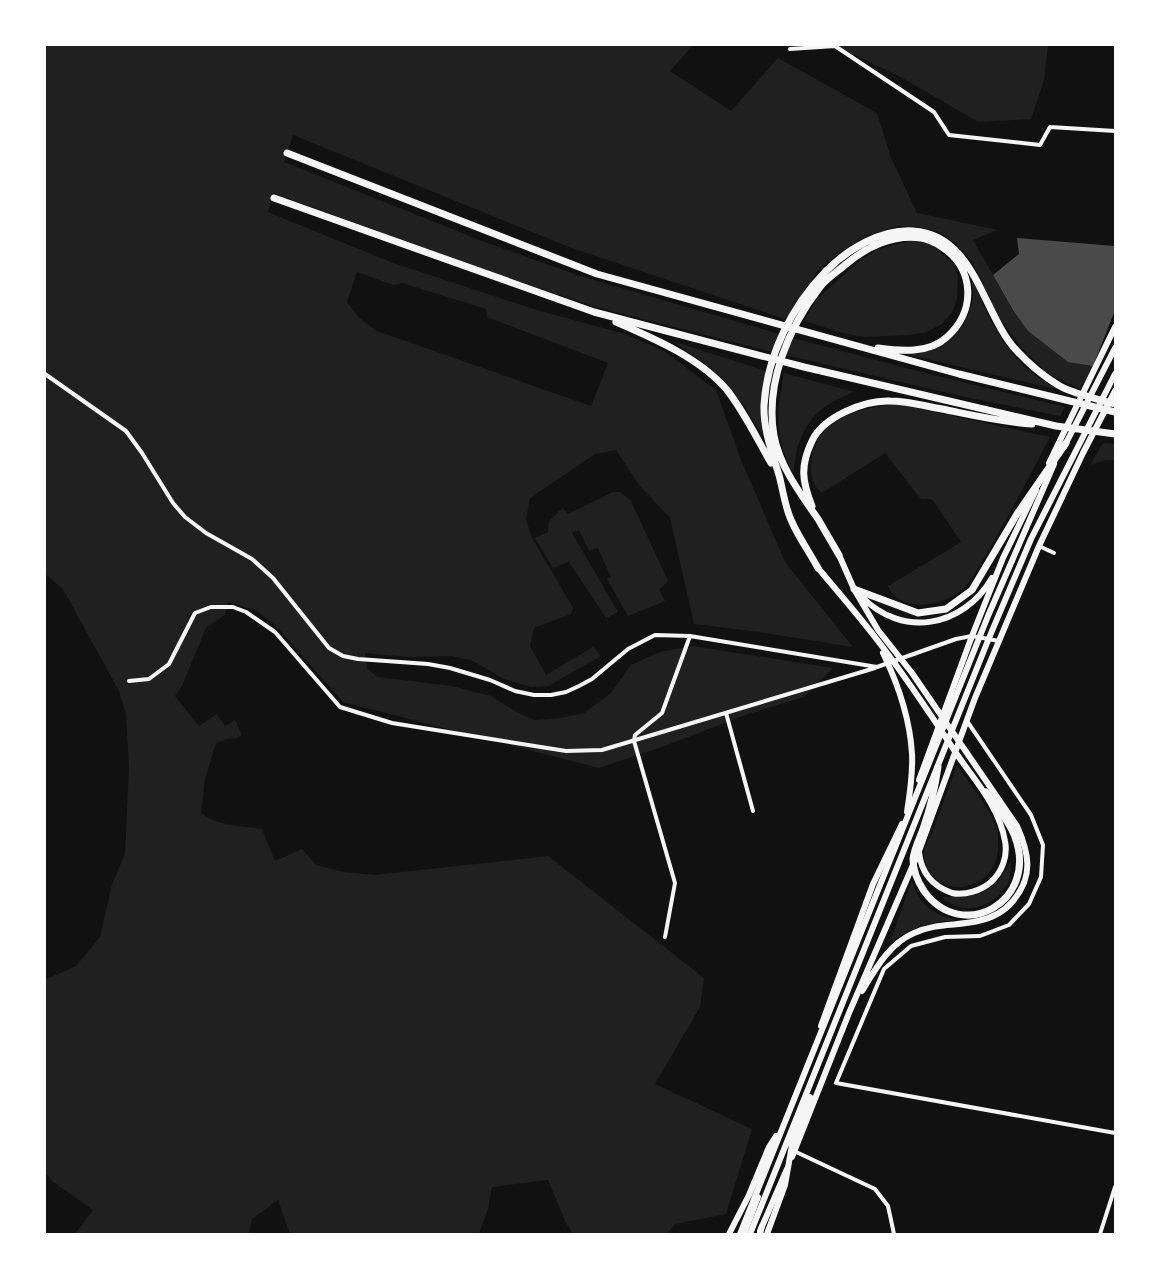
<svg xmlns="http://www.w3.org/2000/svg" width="1160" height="1279" viewBox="0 0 1160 1279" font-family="'Exo 2',sans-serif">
  <rect width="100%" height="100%" fill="#111"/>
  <path fill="#202020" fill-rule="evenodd" d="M45 45H693L670 71 731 111 778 58 877 113 891 158 917 213 998 230 973 240 1013 310 1028 331 1093 366 1080 389 1061 380 1045 371 1019 345 997 314 971 260 955 243 940 232 920 227 897 226 866 236 839 253 818 271 785 319 569 247 293 135 284 162 482 241 580 276 793 338 925 373 1065 407 1060 416 965 397 764 350 596 307 493 273 273 193 268 212 393 263 540 311 625 334 664 351 716 390 741 460 785 562 853 647 752 631 694 624 670 518 639 485 616 450 595 454 530 498 526 520 533 540 573 608 571 614 534 628 530 646 546 675 593 647 601 656 548 686 531 687 504 679 473 661 452 656 408 657 365 653 367 669 378 677 452 686 491 696 518 713 535 720 562 718 584 713 610 694 631 665 660 652 693 646 833 668 804 697 745 715 662 747 599 768 343 702 276 626 256 610 228 602 225 615 206 628 182 686 175 696 199 726 217 714 225 726 235 720 242 735 237 738 227 739 216 743 205 779 201 813C217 826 242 826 262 829L275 861 302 849 316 865 343 872 375 875 548 856 704 978 700 1007 655 1084 752 1129 726 1214 675 1224 667 1234H573L565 1221 548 1180 492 1187 488 1209 479 1234H290L278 1200 252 1219 249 1234H75L93 1210 52 1181 45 1172V980L76 966 100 937 112 884 125 854 129 766 126 714 119 691 63 589 45 574ZM357 272 393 285 402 283 486 309 487 317 608 363 591 406 377 331 359 318 347 302Z
    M833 45H1048L1044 80 1031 119 978 122 901 77Z
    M912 240 931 244 955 265 958 278 957 298 953 311 942 324 926 332 910 335 863 337 843 333 804 321 816 300 861 259 879 249Z
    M972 278C984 307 997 338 1019 361 1029 372 1044 381 1056 389L909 355C937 351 958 341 969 312 970 308 973 302 973 298 973 291 972 284 972 278Z
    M672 341 766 371C760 396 759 411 763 437 748 411 731 385 708 366 697 357 684 349 672 341Z
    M784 373 854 392C845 396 834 400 826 406 804 421 794 448 794 474 773 436 777 413 784 373Z
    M897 404 1050 437C1031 473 1013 509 992 544 984 558 976 574 966 586 954 599 931 607 914 604 901 602 893 598 888 586L961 542 932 499H921L885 453 822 493C812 485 810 474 811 462 816 417 860 408 897 404Z
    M1103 443 1115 444V460H1106L1090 465Z
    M613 492H620L631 501 668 581 659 590 665 601 628 616 607 579 611 577 598 548 589 551 579 530 572 533 618 612 606 618 569 562 553 568 535 538 548 532C547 520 554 516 563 508L568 514Z
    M957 765C969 783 989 807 996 826 999 833 998 841 998 849 995 898 925 899 924 854 924 848 929 839 932 833 940 810 949 788 957 765Z
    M1011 861C1011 867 1011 875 1009 880 1003 898 980 911 962 908 954 906 947 901 941 897 978 898 993 894 1011 861Z
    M912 880C920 906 931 913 956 920 930 923 912 926 890 943Z"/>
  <path fill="#4a4a4a" d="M1017 238 1115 246V310L1093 366 1068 362 1028 331 1013 310 993 275 1019 254Z"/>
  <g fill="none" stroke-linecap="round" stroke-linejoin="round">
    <path stroke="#f5f5f5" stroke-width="4" d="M790 49 835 46 934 112 949 135 1040 145 1050 127 1115 131
      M45 374 126 431 142 453 173 503 185 517 206 533 252 559 273 578 329 648 343 656 358 659 428 664 450 668 490 680 515 691 534 695H551L566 692 579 686 592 679 628 649 655 635 690 636 877 667 956 639 972 636 999 641
      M1039 546 1054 553
      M129 681 149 679 169 664 195 613 211 607H233L246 612 275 632 340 707 392 723 566 751 602 750 875 668
      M726 713 753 811
      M967 721 1031 815 1043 845 1041 877 1029 904 1009 925 980 936 945 937 911 946 884 969 836 1083 1115 1133
      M665 937 675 883 634 741 635 735 662 713 690 636
      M794 1151 875 1189 888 1206 894 1234
      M1100 1234 1115 1187"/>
    <path stroke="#f5f5f5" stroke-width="6" d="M1049 463 1115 327
      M839 555 854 589 878 630 912 673 1017 826C1029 853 1034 876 1013 901 1004 912 992 918 978 921 957 926 935 923 914 933 889 944 876 968 862 991
      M818 568C838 592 859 616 878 641 906 677 931 715 956 753 975 781 999 806 1005 841 1008 856 1002 872 991 882 982 890 965 896 952 893 932 886 921 872 919 852
      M862 597C902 638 963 628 992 578
      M883 653C898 684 910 719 912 754 913 773 910 793 907 812
      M919 780 972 636 1003 558 1036 490
      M821 1026 873 884 902 824
      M792 1157 849 1013 919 851 975 698 1039 546 1083 453 1115 391
      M760 1231 787 1169
      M744 1234 758 1197"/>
    <path stroke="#f5f5f5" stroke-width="6" d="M1064 447 1115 348
      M729 1234 749 1195 769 1147 776 1136
      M740 1234 988 616 1054 464
      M750 1234 989 638 1031 539 1115 374
      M760 1234 762 1226
      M767 1234 785 1185 792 1145 810 1097"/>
    <path stroke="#f5f5f5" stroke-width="7" d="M287 153 597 274 959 374 1115 412
      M274 198 594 312 804 367 1056 426 1115 434
      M616 322C653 338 700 358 727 390 745 413 757 439 771 463
      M812 506C802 481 800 466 812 441 823 417 864 400 890 401 907 401 925 406 942 409 972 415 1001 422 1032 424
      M839 555C832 543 825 531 818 519 800 493 780 467 774 436 765 384 788 328 820 287 826 279 837 272 845 265 866 247 893 234 921 238 929 239 936 243 942 247 975 269 976 311 947 337 929 354 900 351 878 348
      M818 568C810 553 799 538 792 522 785 508 783 490 779 475 772 453 763 428 764 405 767 355 792 306 826 271 848 249 881 229 913 231 976 235 982 314 1017 351 1029 364 1043 376 1058 385 1073 394 1098 399 1115 404
      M854 589 918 613 946 609 972 590 1017 514 1066 443
      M938 767C935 787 931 806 924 826 921 836 914 848 913 859 913 870 918 882 924 891 962 944 1039 902 1015 837 1009 820 996 806 986 792"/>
  </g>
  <rect width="1160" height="1279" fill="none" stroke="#ffffff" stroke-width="92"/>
</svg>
